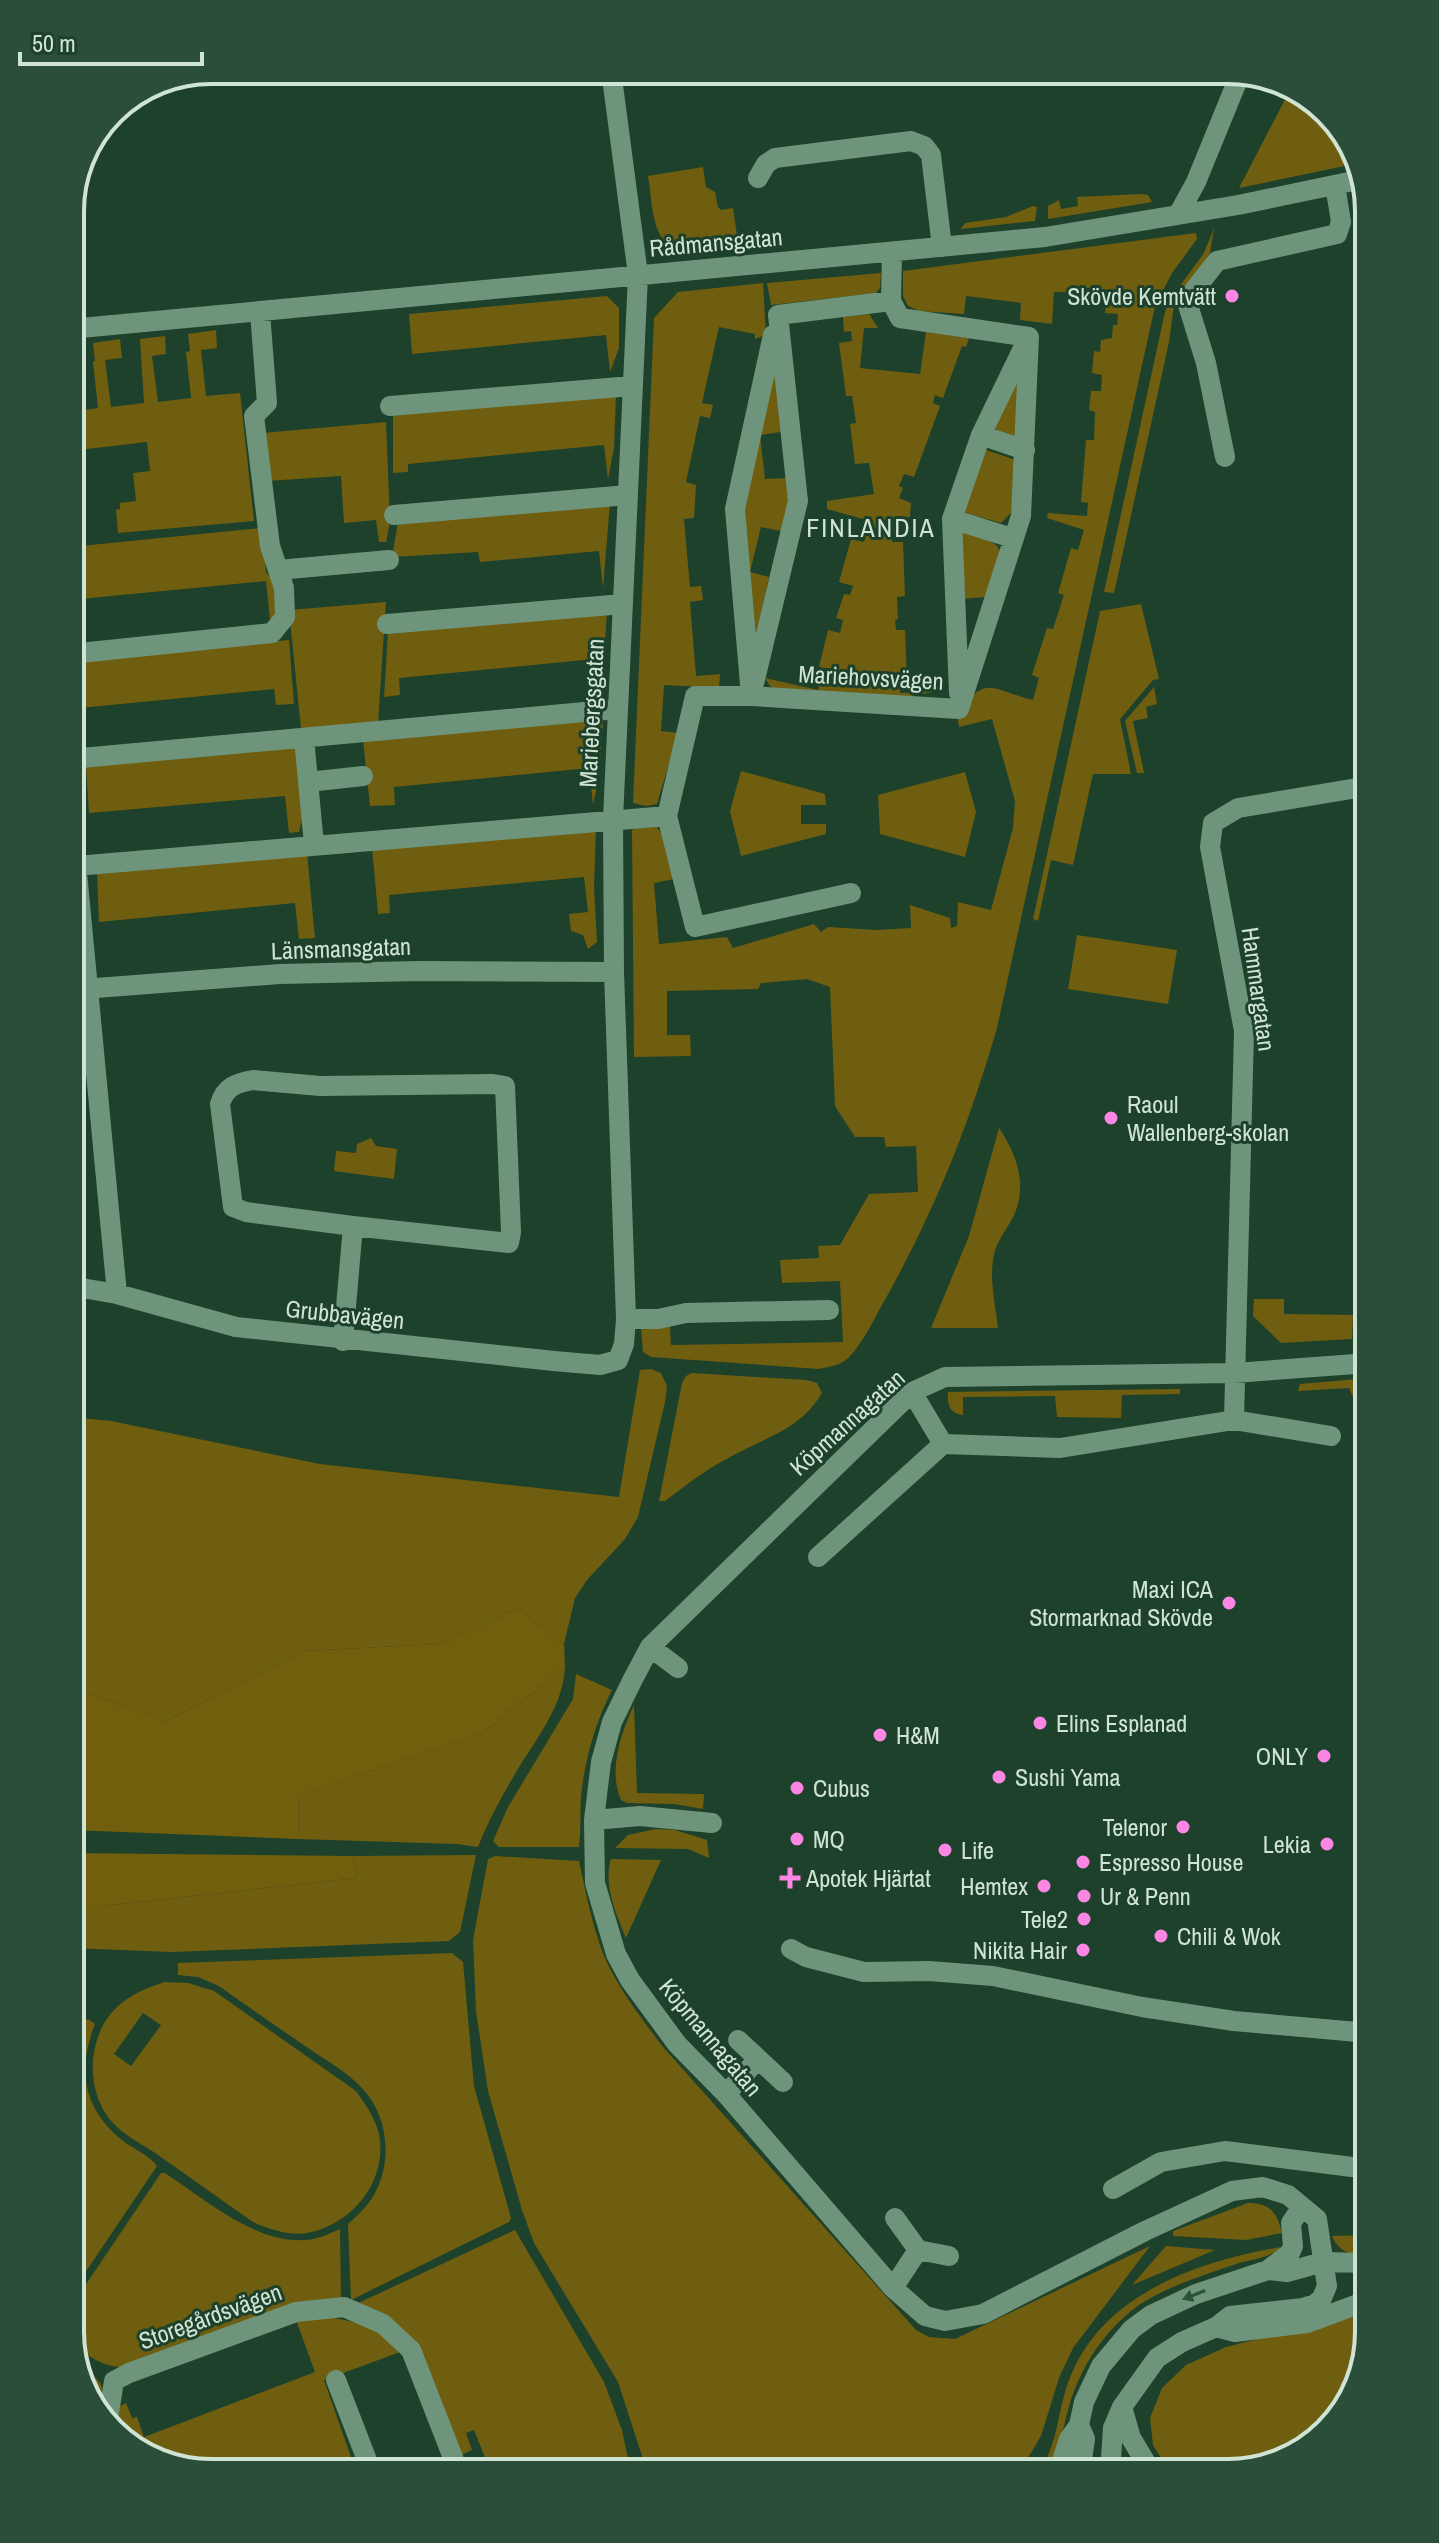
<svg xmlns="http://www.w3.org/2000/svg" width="1439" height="2543" viewBox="0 0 1439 2543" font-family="'Archivo Narrow',sans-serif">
  <rect width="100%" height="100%" fill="#1d412b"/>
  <path fill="#6f5e10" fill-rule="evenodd" d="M1290 90 1313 99 1358 157 1359 163 1239 188Z
    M703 167 706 187 715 192 718 207 721 210 733 208 739 249 682 253C650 243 653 204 648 176Z
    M1142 194 1148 195 1152 202 1048 219V206L1059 200 1061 209 1078 206 1077 197Z
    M1033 206 1037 207 1035 221 961 229 965 223 1006 217Z
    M1214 228 1210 253 1174 305 1169 342 1114 593 1104 592 1165 312 1171 298 1204 253Z
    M1196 233 1197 239 1172 273 1155 306 997 1028C968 1129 931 1220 878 1312 871 1326 856 1354 843 1362 837 1366 826 1367 819 1369L651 1357 643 1352 641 1327 670 1326 671 1345 843 1342 840 1281 782 1283 780 1260 819 1258 818 1246 840 1245 869 1194 918 1192 916 1146 886 1147 884 1137H855L835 1106 830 987 807 979 761 983 758 989 667 991V1035H690L691 1056 634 1057 632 830 641 825 657 827 662 835 674 879 654 883 659 944 727 937 733 948 814 924 821 932 828 927 877 930 911 928 910 905 950 918 951 928 957 926 958 902 991 910 1013 828 1015 801 992 719 959 727 957 713C988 673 991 690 1033 700L1039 678 1032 675 1047 628 1053 629 1064 595 1058 593 1071 548 1078 550 1084 530 1047 518 1048 513 1087 516 1088 503 1081 502 1086 440H1094L1095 412 1089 410 1091 391H1101L1102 375 1092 373 1094 351 1100 352 1101 340 1112 338 1113 325H1117L1118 314 1105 313 1107 290 1069 286 1068 292H1054L1052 324 1020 320 1021 303 966 296 964 314 919 311 908 306 903 296V271Z
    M881 273 880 288 876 293 771 305 767 283Z
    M763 283 766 335 755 339V334L719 327 702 403 713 405 710 418 700 416 686 482 696 485 694 518 684 519 690 587 701 586 703 600 690 602 696 676 720 674 719 688 664 685 661 731 678 733 657 804 646 806 633 803 654 318 678 292Z
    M607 296 619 308V348L610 372 606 335 412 354 409 314Z
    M869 314 878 328H864L860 368 920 374 926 332 969 338 966 347 962 346 943 398 935 395 933 403 940 406 914 477 904 474 899 486 903 488 899 498 911 503 910 517 895 518V532L892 533V542H903L905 596 897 597 898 619 895 620 896 630H905L907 679H900V693L939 691 900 698 779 692 770 686 765 678 818 690 821 678 827 679 830 669 819 667 828 630 840 633 843 620 836 618 844 594 850 595 853 586 839 582 851 539 864 542 867 533 861 530 863 519 827 509V501L874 494 869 463 855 464 850 424 856 423 852 396H846L839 343 852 341 851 331 844 332 843 317Z
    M216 330 217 348 201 350 206 396 240 393 254 521 118 533 116 510 120 509V503L136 501 133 473 150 471 147 442 70 451V412L98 408 93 362 95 361 93 343 120 339 122 358 105 360 111 407 144 403 140 339 165 336 166 354 152 356 158 402 191 398 186 352 190 351 188 334Z
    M774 366 781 432 760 435 765 479 786 478 789 504 781 531 761 527 750 572 769 577 753 646 740 506Z
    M1020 374 1017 435 1014 436 991 428Z
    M616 395 614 448 608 479 604 445 408 464V472L393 473V415Z
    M386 422 390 522 386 542H379L376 520 344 523 341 476 267 481 263 433Z
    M986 450 1013 459 1016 463 1011 513 1001 523 963 512Z
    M610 503 603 588 599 551 480 562 478 552 392 557 398 522Z
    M261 528 266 572 280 587 279 614 270 620 266 581 70 600V547Z
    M958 531C1014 546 1003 546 987 597L960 599Z
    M386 602 378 724 301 729 289 610Z
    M1141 604 1159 679 1153 680 1120 719 1131 774H1093L1073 865 1051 860 1038 921 1033 919 1100 611Z
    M607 610 602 692 598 696 594 659 399 678 400 695 384 697 388 631Z
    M289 640 294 704 276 705 274 689 80 708 76 660Z
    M1154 687 1157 704 1146 707 1148 718 1133 721 1144 773H1137L1125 721Z
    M603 718 599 777 593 805 589 768 394 787 395 805 370 806 363 740Z
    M296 745 303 815 299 832 289 833 285 796 89 813 86 766Z
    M741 771 825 794 826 805H801V824H826V834L741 856 730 811Z
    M965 772 976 812 965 857 880 834 878 795Z
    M596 828 594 887 597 942 588 949 583 935 571 931 569 914 588 912 584 877 389 895 390 913 378 914 372 847Z
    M307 853 315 938 299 939 295 903 99 922 97 874Z
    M1077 935 1177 950 1168 1004 1068 989Z
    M999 1128C1018 1156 1029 1189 1011 1221 1005 1231 997 1242 994 1254 989 1278 995 1303 998 1328H931L969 1236Z
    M371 1138 376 1146 397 1149 394 1179 334 1171 336 1151 356 1153 357 1144Z
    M1254 1299H1284V1314L1353 1315 1352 1339 1281 1343 1253 1316Z
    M651 1369 661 1373 667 1386 665 1402 638 1517 625 1539 587 1580 575 1598 564 1644 517 1608 441 1644 303 1651 166 1721 70 1687V1417L111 1421 320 1464 619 1497 640 1370Z
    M692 1373 807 1380 817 1383 822 1393C800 1430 766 1437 732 1456 708 1468 686 1485 665 1501H659L682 1383 686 1376Z
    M1369 1378V1419L1362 1418 1349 1388 1298 1391 1300 1384Z
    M1180 1389V1394L1122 1395 1121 1418 1057 1417 1055 1396 963 1397V1415C949 1414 947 1404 948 1392Z
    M565 1667C563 1706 538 1736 518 1769 503 1794 489 1819 478 1847L457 1844 298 1839 299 1795 481 1734Z
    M576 1674 612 1690C595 1723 585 1759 581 1796 580 1813 581 1830 579 1847H499L493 1841 508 1807 573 1699Z
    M634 1705 637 1793 704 1794 703 1809 674 1804 627 1803 621 1800C608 1770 621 1733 634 1705Z
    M656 1829 675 1830 707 1840 709 1858 688 1849 615 1848 628 1835Z
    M476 1855 460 1932 449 1941 172 1952 70 1948V1906H101L357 1878 353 1856Z
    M495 1856 579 1861C587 1898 594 1936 610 1969 625 1997 644 2022 663 2047L916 2330 929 2337 955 2339 1150 2246 1073 2348 1059 2378 1041 2436 1019 2473H666L645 2465 618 2382 534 2243 522 2210 488 2091 476 2011 473 1940 488 1859Z
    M611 1859 661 1860 626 1938C616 1914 603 1885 611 1859Z
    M452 1953 463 1962 474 2086 511 2218 509 2222 351 2300 348 2224C359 2214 370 2204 376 2191 393 2158 387 2113 361 2087 347 2072 327 2061 311 2050 280 2029 250 2008 219 1986L198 1977 178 1975V1963Z
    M165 1982 188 1983 214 1991 356 2091C365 2104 375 2117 379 2134 388 2181 352 2225 307 2233 288 2236 270 2229 253 2222 221 2200 190 2177 158 2155 144 2145 125 2136 113 2123 92 2100 88 2065 98 2037 109 2005 134 1992 165 1982ZM143 2013 161 2025 131 2066 114 2054Z
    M70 2016 90 2020 95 2024C77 2070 83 2108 122 2140 133 2149 149 2155 157 2166L70 2295Z
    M161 2173H165C205 2199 254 2243 304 2240 317 2240 328 2234 340 2229L341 2302 121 2367C101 2366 89 2356 73 2345L70 2308Z
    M1248 2203C1270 2203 1277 2212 1282 2233L1246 2240 1173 2236V2231Z
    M515 2230 604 2382 622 2430 631 2473H510L507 2466 491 2472 474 2430 466 2433 472 2450 461 2455 420 2347C403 2324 379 2316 354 2305Z
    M1369 2235V2255C1351 2254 1340 2254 1332 2236Z
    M1166 2246 1215 2250 1132 2285Z
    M1281 2247C1269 2259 1252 2259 1236 2264 1204 2275 1168 2286 1139 2305 1104 2330 1079 2369 1068 2410 1062 2433 1059 2453 1045 2473H1038C1059 2445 1057 2408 1071 2375 1105 2293 1199 2261 1281 2247Z
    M1369 2311V2341L1345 2411 1282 2462 1228 2473H1170L1153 2445 1150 2418 1162 2388 1186 2365 1226 2347Z
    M320 2316C357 2321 375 2326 403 2351L324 2380 352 2460 317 2473H202L132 2449 115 2428 120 2406 126 2403 132 2418 137 2417 144 2437 315 2372 296 2320Z
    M77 2365C102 2381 105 2381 102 2413L81 2386Z"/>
  <path fill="#715f0d" d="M517 1608 564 1644 565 1667 481 1734 299 1795 298 1839 70 1830V1687L166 1721 303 1651 441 1644Z
    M70 1853 353 1856 357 1878 101 1906H70Z"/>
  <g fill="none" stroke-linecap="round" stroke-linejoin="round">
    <path stroke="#6e957b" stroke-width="20" d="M758 178 766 164 775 158 911 141 924 146 931 155 942 247
      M1178 215 1196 182 1241 72
      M891 301 778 315 798 501 751 696 959 709 1021 516 1029 337 900 318 891 301 892 252
      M70 329 1045 237 1238 205 1363 179
      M773 335 735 509 751 696H695L667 816 695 927 851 893
      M390 406 632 386
      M981 435 1025 450
      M1225 457 1206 363 1188 305 1192 293 1217 261 1337 234 1341 222 1335 185
      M394 515 628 495
      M952 519 1012 538
      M278 570 389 560
      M387 624 623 604
      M70 654 272 633 285 617 284 588 270 546 254 416 267 403 260 312
      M959 693 952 519 981 435 1025 344
      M304 738 314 845
      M70 759 617 709
      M308 782 363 776
      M70 799 117 1294
      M76 866 667 816
      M70 990 280 974 419 971 614 972
      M253 1080 320 1086 493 1084 505 1086 511 1232 509 1243 353 1226 246 1212 233 1207 220 1104C225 1087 236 1083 253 1080Z
      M70 1286 117 1294 236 1327 554 1361 600 1365 618 1360 624 1344 626 1319 614 972 613 819 638 275 611 70
      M626 1319H658L686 1313 829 1310
      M343 1341 353 1226
      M912 1392 943 1444
      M1234 1420 1331 1436
      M818 1557 943 1444 1060 1448 1234 1420 1244 1031 1210 847 1213 823 1238 808 1369 786
      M650 1647 678 1668
      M594 1820 640 1816 712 1823
      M791 1949 806 1957 864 1972 929 1971 993 1976 1142 2007 1234 2021 1369 2033
      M738 2040 783 2082
      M726 2094 758 2059
      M1113 2189 1161 2162 1225 2151 1352 2167
      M895 2218 918 2250 949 2256
      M1268 2270 1290 2253 1293 2246 1291 2223 1301 2208
      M893 2288 918 2250
      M1216 2327 1230 2316 1303 2308 1315 2304 1322 2298 1327 2286 1317 2219 1288 2195 1263 2187 1232 2191 1145 2231 983 2314 945 2321 925 2316 893 2288 726 2094 677 2044 630 1980 616 1954 595 1883 594 1820 601 1762 612 1722 633 1679 650 1647 912 1392 945 1377 1234 1373 1369 1363
      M336 2380 372 2473
      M1122 2407 1131 2438 1152 2473
      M108 2419 114 2381 129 2373 296 2312 344 2307 383 2324 411 2350 459 2473
      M1079 2425 1085 2439 1080 2473
      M1058 2473 1069 2439 1079 2425 1084 2402 1101 2366 1132 2329 1151 2315 1196 2294 1268 2270 1287 2272 1323 2262 1369 2263
      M1110 2473 1113 2428 1122 2407 1157 2358 1182 2342 1216 2327 1235 2332 1307 2323 1369 2300"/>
  </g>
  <defs><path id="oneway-solid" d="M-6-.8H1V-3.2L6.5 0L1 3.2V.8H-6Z" transform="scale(2)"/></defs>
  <use fill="#2d523b" href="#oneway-solid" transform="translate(1194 2295) rotate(158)"/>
  <g fill="#fc86e4" stroke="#1d412b" stroke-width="3">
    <circle cx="1232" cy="296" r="8"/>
    <circle cx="1111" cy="1118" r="8"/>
    <circle cx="1229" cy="1603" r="8"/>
    <circle cx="1040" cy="1723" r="8"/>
    <circle cx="880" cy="1735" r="8"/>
    <circle cx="1324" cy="1756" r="8"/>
    <circle cx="999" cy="1777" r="8"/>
    <circle cx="797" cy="1788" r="8"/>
    <circle cx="1183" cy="1827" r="8"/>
    <circle cx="797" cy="1839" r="8"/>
    <circle cx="1327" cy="1844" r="8"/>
    <circle cx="945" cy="1850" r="8"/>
    <circle cx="1083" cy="1862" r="8"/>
    <path d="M786 1866h8v8h8v8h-8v8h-8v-8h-8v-8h8z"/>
    <circle cx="1044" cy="1886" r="8"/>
    <circle cx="1084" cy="1896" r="8"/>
    <circle cx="1084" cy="1919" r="8"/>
    <circle cx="1161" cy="1936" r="8"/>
    <circle cx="1083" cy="1950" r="8"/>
  </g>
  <g text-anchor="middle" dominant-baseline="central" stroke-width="6" stroke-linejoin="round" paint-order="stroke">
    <g font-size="24" fill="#d0e4d6" stroke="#1d412b">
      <text transform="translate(716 242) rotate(-5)">Rådmansgatan</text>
      <text transform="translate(871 677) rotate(3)">Mariehovsvägen</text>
      <text transform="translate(591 713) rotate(-87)">Mariebergsgatan</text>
      <text transform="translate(341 948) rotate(-2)">Länsmansgatan</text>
      <text transform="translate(1259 989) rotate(82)">Hammargatan</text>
      <text transform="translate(345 1314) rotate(6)">Grubbavägen</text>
      <text transform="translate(847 1422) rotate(-42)">Köpmannagatan</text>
      <text transform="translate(711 2037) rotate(50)">Köpmannagatan</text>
      <text transform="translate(210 2316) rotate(-20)">Storegårdsvägen</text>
    </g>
    <g font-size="24" fill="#d0e4d6" stroke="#1d412b" text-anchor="start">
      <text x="1216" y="296" text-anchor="end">Skövde Kemtvätt</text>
      <text x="1127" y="1104">Raoul<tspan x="1127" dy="28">Wallenberg-skolan</tspan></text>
      <text x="1213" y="1589" text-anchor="end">Maxi ICA<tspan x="1213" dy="28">Stormarknad Skövde</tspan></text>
      <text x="1056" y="1723">Elins Esplanad</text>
      <text x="896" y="1735">H&amp;M</text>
      <text x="1308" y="1756" text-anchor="end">ONLY</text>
      <text x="1015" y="1777">Sushi Yama</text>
      <text x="813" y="1788">Cubus</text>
      <text x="1167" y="1827" text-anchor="end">Telenor</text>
      <text x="813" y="1839">MQ</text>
      <text x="1311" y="1844" text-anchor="end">Lekia</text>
      <text x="961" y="1850">Life</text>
      <text x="1099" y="1862">Espresso House</text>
      <text x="806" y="1878">Apotek Hjärtat</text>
      <text x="1028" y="1886" text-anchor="end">Hemtex</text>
      <text x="1100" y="1896">Ur &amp; Penn</text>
      <text x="1068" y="1919" text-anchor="end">Tele2</text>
      <text x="1177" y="1936">Chili &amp; Wok</text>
      <text x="1067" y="1950" text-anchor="end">Nikita Hair</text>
    </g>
    <g font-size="26" letter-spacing="2" fill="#d0e4d6" stroke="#1d412b">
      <text x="871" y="527">FINLANDIA</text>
    </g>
  </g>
  <path d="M0 0H1439V2543H0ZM211 84H1228A127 127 0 0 1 1355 211V2332A127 127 0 0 1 1228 2459H211A127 127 0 0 1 84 2332V211A127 127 0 0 1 211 84Z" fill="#2b4e39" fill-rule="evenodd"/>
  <path fill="none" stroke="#d0e4d6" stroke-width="4" d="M211 84H1228A127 127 0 0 1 1355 211V2332A127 127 0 0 1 1228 2459H211A127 127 0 0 1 84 2332V211A127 127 0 0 1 211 84Z"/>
  <path d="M20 52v12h182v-12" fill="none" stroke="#d0e4d6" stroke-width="4"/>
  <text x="32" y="52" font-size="24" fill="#d0e4d6" stroke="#1d412b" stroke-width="6" paint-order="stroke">50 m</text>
</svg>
